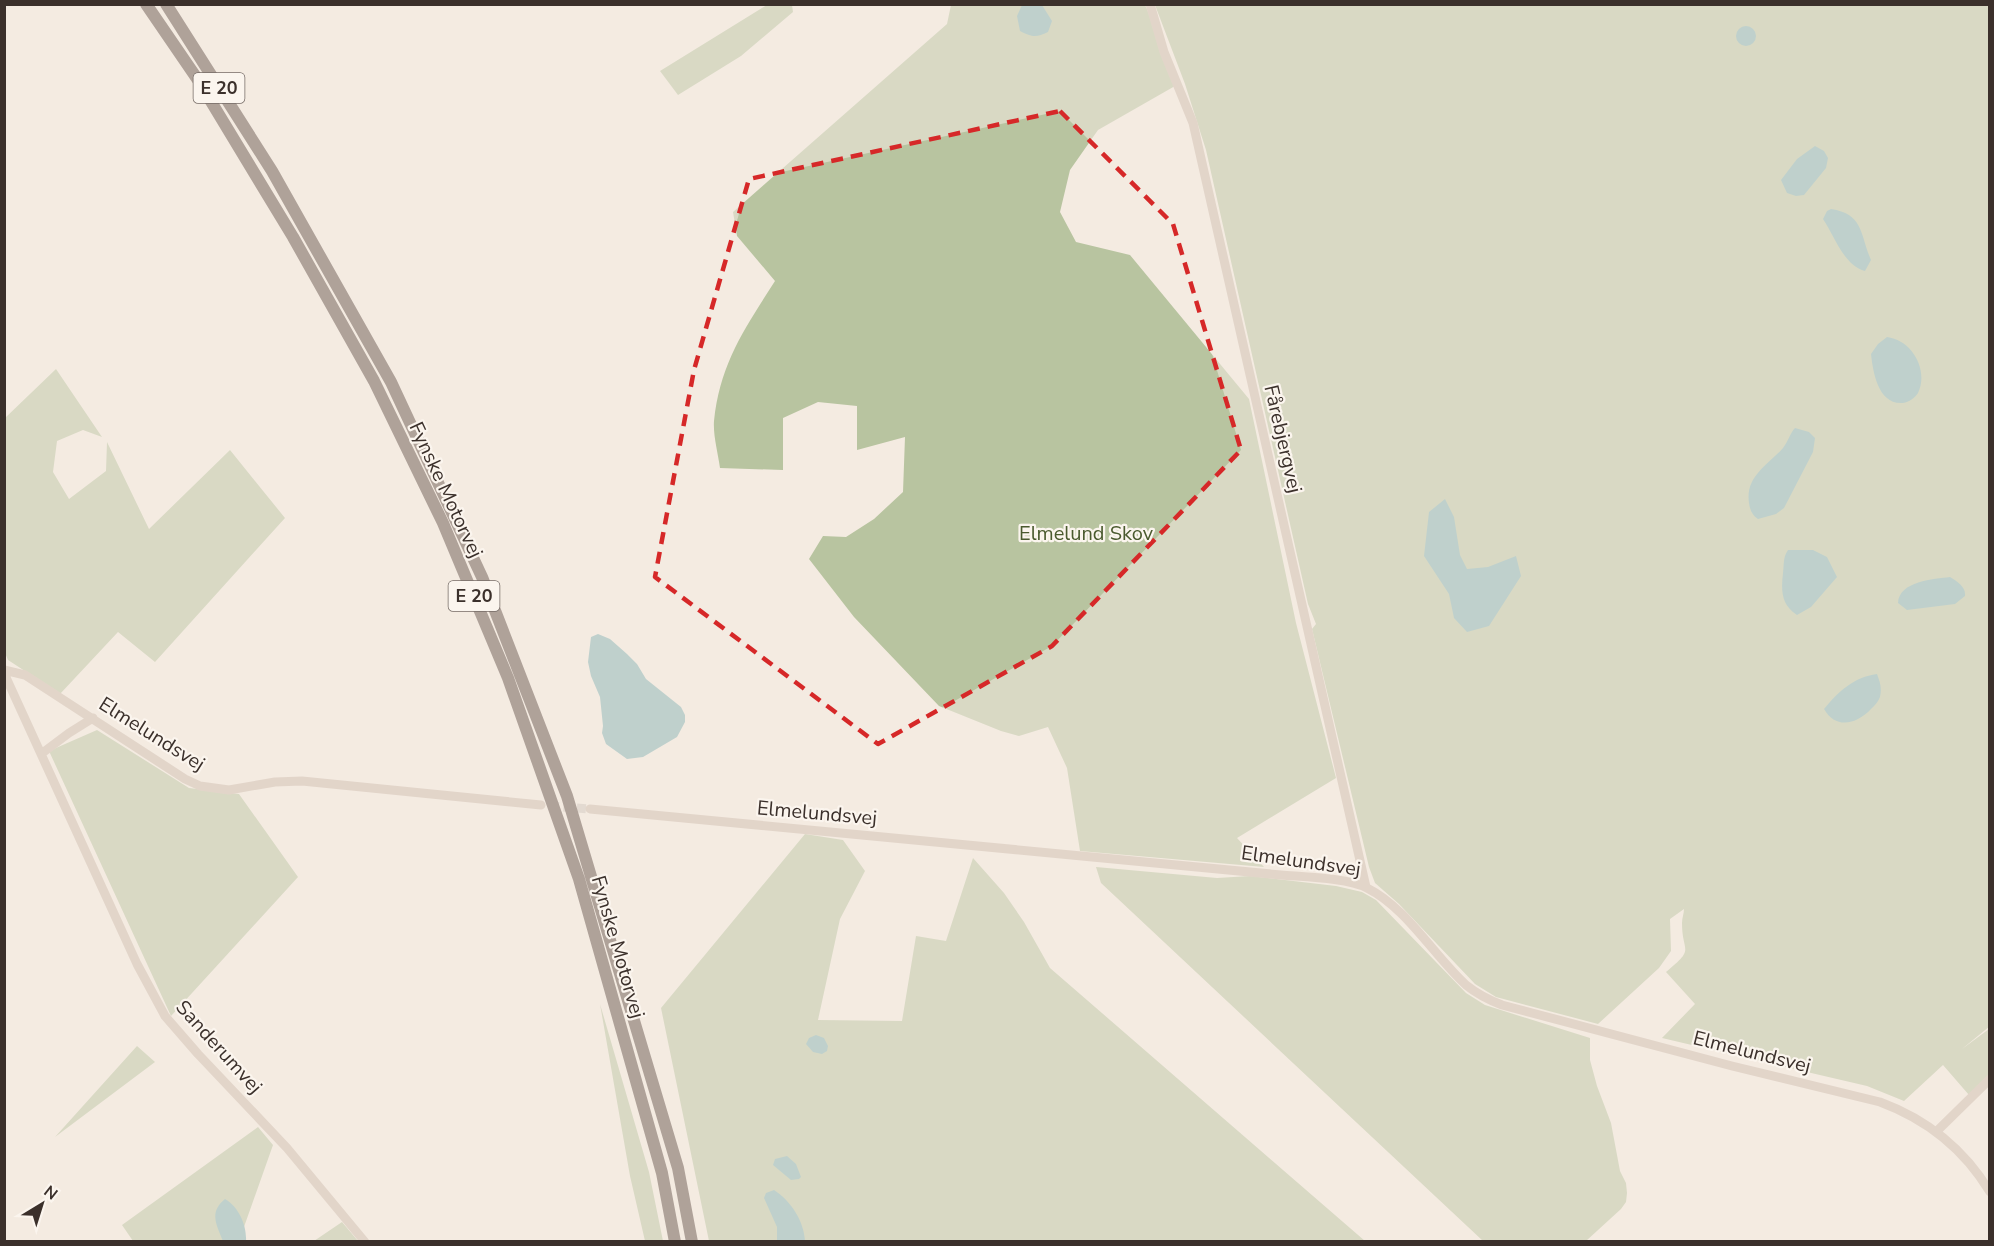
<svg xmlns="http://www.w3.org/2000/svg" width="1994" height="1246" viewBox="0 0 1994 1246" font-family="'Nunito Sans',sans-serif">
  <rect width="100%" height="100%" fill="#f4ebe1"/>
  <path fill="#b8c4a0" d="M767 5H792L793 12 741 56 678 95 660 71Z
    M951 5H1145L1147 9 1175 86 1098 130 1070 170 1060 212 1076 242 1130 255 1249 399 1296 623 1336 778 1237 838 1264 867 1080 851 1067 768 1048 727 1019 736 1001 731 939 706 854 617 809 559 823 536 846 537 874 519 903 492 905 437 857 450V406L818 402 783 418V470L720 468C718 453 713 436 714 421 720 363 745 328 775 281L737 236 733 212 947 24Z
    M1155 5H1989L1990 1026 1962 1049 1989 1029 1990 1075 1969 1095 1943 1065 1904 1101 1867 1086 1662 1038 1695 1004 1666 972C1696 947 1682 954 1682 923 1682 918 1684 913 1684 909L1670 919 1671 951 1659 968 1598 1024 1496 997 1475 984 1399 904 1375 883 1369 867 1312 629 1316 624 1308 604 1206 150 1185 84Z
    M56 369 102 437 83 430 57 441 53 472 69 499 106 471 107 442 149 529 230 450 285 518 155 662 118 632 60 694 8 660 5 653V418Z
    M97 730 189 788 239 794 298 877 171 1016 49 751Z
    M805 834 843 840 865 871 840 919 818 1020 902 1021 916 936 946 941 973 858 1004 893 1024 922 1050 968 1365 1241H709L661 1008Z
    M1096 867 1217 878 1250 876 1336 886 1362 892 1376 900 1466 993 1485 1005 1590 1038V1060L1597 1086 1611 1123 1620 1171 1626 1183 1627 1193 1626 1202 1621 1209 1586 1241H1483L1101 883Z
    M600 1004 649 1172 663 1241H645L630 1176Z
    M137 1046 155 1062 55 1137Z
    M258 1127 273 1145 239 1241H133L122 1225Z
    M342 1222 358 1241H314Z"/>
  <path fill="#7fb0b2" d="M1022 5H1042L1052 21 1048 32C1036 38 1032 37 1020 31L1017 16Z
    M1736 36a10 10 0 1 1 20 0a10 10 0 1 1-20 0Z
    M1815 146 1824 151 1828 158 1826 168 1804 195 1796 196 1787 193 1781 180 1797 159Z
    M1831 209C1864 214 1860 235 1871 260L1865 271C1844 266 1834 235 1823 219L1827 211Z
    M1887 337C1912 340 1929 370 1918 393 1915 398 1909 402 1903 403 1878 405 1873 372 1871 354L1878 344Z
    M1795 428 1809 432 1815 438 1813 452 1784 508 1776 514 1758 519C1752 515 1750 510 1749 503 1745 476 1768 465 1783 448 1788 442 1790 433 1795 428Z
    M1445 499 1454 517 1460 555 1467 569 1488 567 1516 556 1521 576 1489 626 1467 632 1454 618 1449 594 1424 556 1429 512Z
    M1788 550H1813L1827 557 1837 577 1811 607 1797 615C1781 605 1781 590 1783 573 1784 564 1783 557 1788 550Z
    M1950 577C1958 582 1966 587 1965 596L1955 604 1907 610 1898 603C1899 581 1934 579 1950 577Z
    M598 634 610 639 627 654 637 664 646 679 681 707 685 715V722L677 737 643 757 627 759 606 744 602 733 603 726 600 697 591 676 588 662 591 637Z
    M1877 674C1880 682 1882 688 1880 697 1878 702 1875 705 1871 709 1857 724 1836 730 1824 709 1839 691 1854 677 1877 674Z
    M816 1035 824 1038 828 1046 827 1051 822 1054 813 1052 806 1044 809 1038Z
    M787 1156 796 1164 801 1177 799 1179 791 1180 773 1165 775 1159Z
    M774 1190C791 1201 804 1221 805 1241H777V1227L764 1198 766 1193Z
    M225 1199C239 1207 247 1226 246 1241H223C216 1224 209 1212 225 1199Z"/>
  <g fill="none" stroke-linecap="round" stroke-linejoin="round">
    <path stroke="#cfc6bd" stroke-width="9" stroke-dasharray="9 4.5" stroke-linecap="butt" d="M550 806 590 809"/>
    <path stroke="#cdbbac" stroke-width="9" d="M1150 4 1164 52 1193 123 1366 887
      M4 670 25 675 185 779 200 786 229 790 275 782 302 781 541 805
      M4 673 137 964 165 1016 198 1054 287 1148 365 1242
      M41 754 69 733 93 718
      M590 809 1281 875C1304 877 1348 878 1367 888 1407 908 1434 956 1466 985 1477 994 1489 1000 1502 1005L1732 1066 1880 1102C1926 1119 1964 1149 1990 1192
      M1937 1131 1990 1079"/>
    <path stroke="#5c4a42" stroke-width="12" d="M146 4 198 80 293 237 374 381 443 523 508 678 579 879 662 1173 675 1242
      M166 4 272 171 391 382 482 577 567 796 678 1168 692 1242"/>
  </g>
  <path d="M0 0H1994V1246H0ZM1060 111 1173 224 1241 450 1052 646 878 744 655 577 694 370 749 179Z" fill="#f4ebe1" fill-opacity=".55" fill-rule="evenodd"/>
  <path fill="none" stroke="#d62828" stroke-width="4.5" stroke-dasharray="12 8" stroke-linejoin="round" d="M1060 111 1173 224 1241 450 1052 646 878 744 655 577 694 370 749 179Z"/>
  <g text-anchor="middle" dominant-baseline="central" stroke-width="4.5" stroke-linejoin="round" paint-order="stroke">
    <g fill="#fbf5ee" stroke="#756b66" stroke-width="1.5">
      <rect x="193.5" y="73" width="51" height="30" rx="4.5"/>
      <rect x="448.5" y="581" width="51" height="30" rx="4.5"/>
    </g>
    <g font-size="18" font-weight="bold" fill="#3b302b">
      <text x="219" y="88">E 20</text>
      <text x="474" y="596">E 20</text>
    </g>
    <g font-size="20" fill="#3b302b" stroke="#fbf5ee">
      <text transform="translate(1283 439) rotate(77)">Fårebjergvej</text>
      <text transform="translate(446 490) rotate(65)">Fynske Motorvej</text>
      <text transform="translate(152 734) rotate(32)">Elmelundsvej</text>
      <text transform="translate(817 813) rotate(5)">Elmelundsvej</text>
      <text transform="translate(1301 861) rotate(8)">Elmelundsvej</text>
      <text transform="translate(618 947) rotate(74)">Fynske Motorvej</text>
      <text transform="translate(219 1047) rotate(48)">Sanderumvej</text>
      <text transform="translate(1752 1052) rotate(14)">Elmelundsvej</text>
    </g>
    <g font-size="20" fill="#4a5a2e" stroke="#fbf5ee">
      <text x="1086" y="533">Elmelund Skov</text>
    </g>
  </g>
  <rect width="1994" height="1246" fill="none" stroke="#3b302b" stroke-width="12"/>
  <g transform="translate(42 1204) rotate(38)" stroke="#fbf5ee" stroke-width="4.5" paint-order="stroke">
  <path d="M0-4.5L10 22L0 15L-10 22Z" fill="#3b302b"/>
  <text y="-9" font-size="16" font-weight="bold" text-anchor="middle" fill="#3b302b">N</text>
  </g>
</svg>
